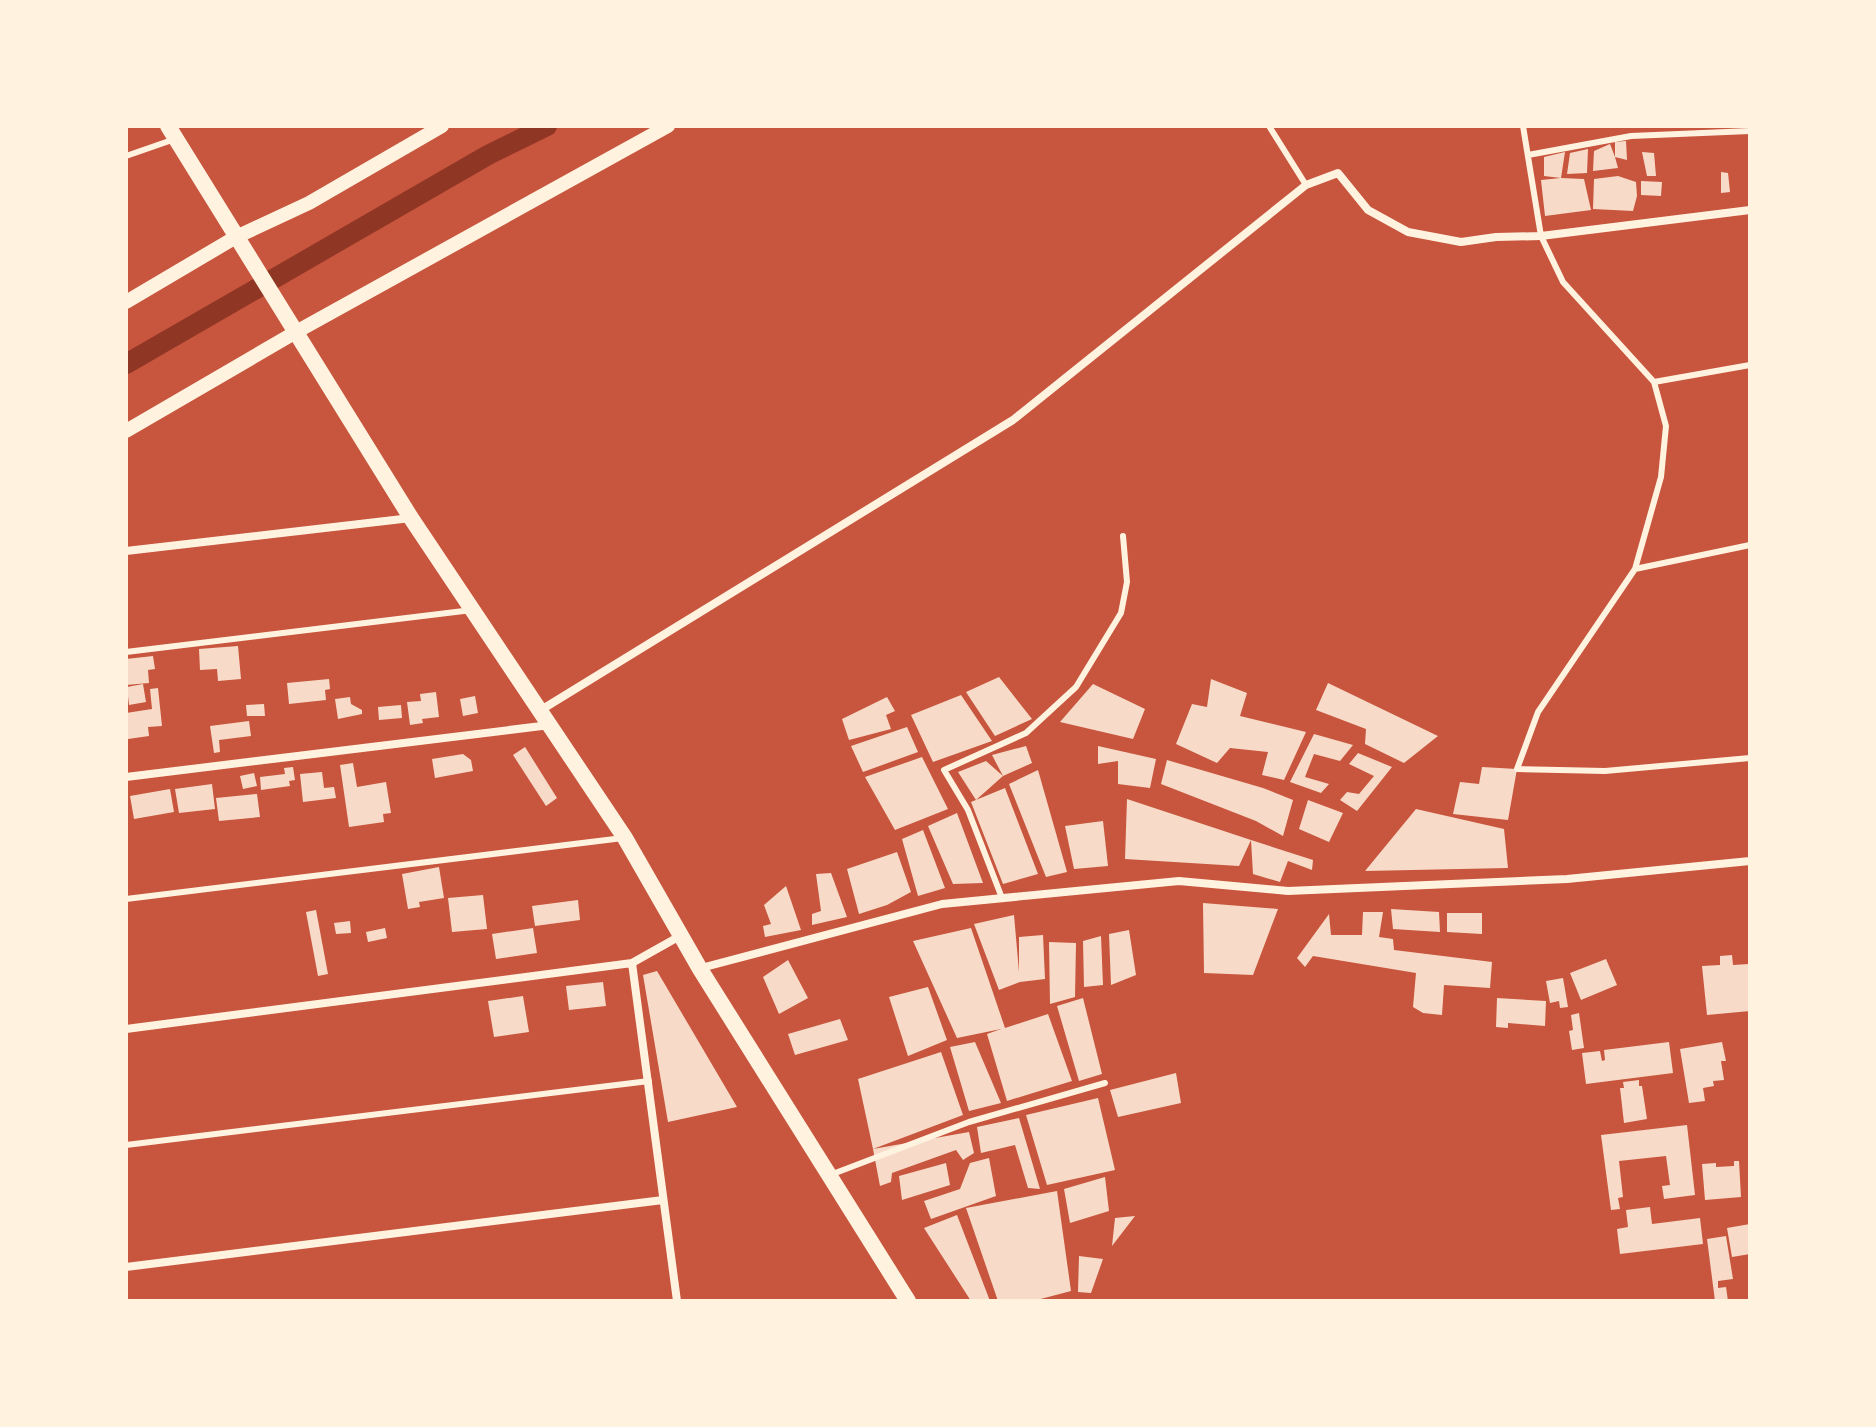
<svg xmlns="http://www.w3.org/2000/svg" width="1876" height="1427" viewBox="0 0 1876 1427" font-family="'Asap Condensed',sans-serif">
  <rect width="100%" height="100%" fill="#c8553d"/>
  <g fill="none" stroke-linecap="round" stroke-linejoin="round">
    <path stroke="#8f3625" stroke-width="20" d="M126 364 488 155 547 126"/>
  </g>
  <path fill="#f7dbc8" d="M1626 141 1627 160 1615 157 1618 168 1593 171 1594 151 1610 144 1615 157V142Z
    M1588 149 1587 173 1567 174 1570 153Z
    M1565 152 1561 178 1584 179 1591 210 1545 216 1541 180 1561 178 1544 176V157Z
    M1642 152 1654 153 1656 176H1647Z
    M1721 172 1728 173 1730 192 1721 193Z
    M1618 176 1636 182 1637 196 1633 211 1593 209 1594 179Z
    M1641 181 1662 182 1661 196 1641 195Z
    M238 646 241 679 218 681 217 669 200 670 199 649Z
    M153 656 155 669 148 670 149 683 126 685V659Z
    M999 677 1032 719 995 736 966 692Z
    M329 679 330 689 325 690 326 700 289 704 287 683Z
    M1211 679 1247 693 1240 716 1306 732 1284 780 1262 775 1268 752 1230 748 1217 763 1176 744 1192 704 1207 707Z
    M1328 683 1438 736 1404 763 1365 744 1366 729 1316 710Z
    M143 684 146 702 129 705 127 687Z
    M1093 684 1145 709 1133 739 1060 722Z
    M158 688 162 726 148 727 149 736 128 739 126 713 152 709 150 689Z
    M436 692 439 717 422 719 423 723 410 725 407 702 421 701 420 694Z
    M961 695 992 741 933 762 911 715Z
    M475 696 478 713 463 716 460 699Z
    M350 697 351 704 362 710V714L338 719 335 699Z
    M887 697 895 711 886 715 891 729 849 740 842 719Z
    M264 704 265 716H247L246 705Z
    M401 705 402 718 379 720 378 707Z
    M249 721 251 736 219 740 220 752 214 753 210 726Z
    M907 727 918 752 863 772 851 746Z
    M1314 734 1353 745 1340 761 1314 754 1305 777 1329 784 1321 793 1290 782Z
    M1026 746 1032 763 1003 776 992 755Z
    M1098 746 1156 759 1150 788 1118 784V761L1098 764Z
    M525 747 557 798 546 806 513 755Z
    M1358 753 1392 767 1357 811 1340 800 1347 792 1359 794 1374 776 1349 764Z
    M463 754 471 760 473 771 435 778 432 759Z
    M922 757 948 809 895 830 865 777Z
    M1167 760 1263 788 1293 800 1283 836 1256 821 1161 784Z
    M986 761 1003 776 976 800 958 772Z
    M353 763 357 787 386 782 391 813 383 814 384 822 349 827 340 765Z
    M293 767 295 780 289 781 290 786 261 790 260 777 285 774 284 768Z
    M1482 767 1517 769 1508 820 1453 814 1460 782 1479 784Z
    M1038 770 1067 872 1046 877 1009 784Z
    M322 772 324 788 334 787 336 798 303 802 300 774Z
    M254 773 257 786 243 789 240 776Z
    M212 784 215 809 179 813 175 789Z
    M1005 788 1038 874 1003 884 971 802Z
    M170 789 174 812 134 819 130 796Z
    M257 794 260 817 219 821 216 798Z
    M1127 799 1251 840 1239 866 1125 859Z
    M1308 800 1343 813 1329 842 1299 829Z
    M1416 809 1504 829 1508 868 1365 871Z
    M957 813 983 883 953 884 928 826Z
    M1103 821 1108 866 1074 869 1065 826Z
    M923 830 945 888 918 896 902 839Z
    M1251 840 1313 860 1312 870 1288 861 1280 882 1253 874Z
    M897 852 911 892 887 905 859 914 847 869Z
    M439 867 444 898 419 902 420 907 408 909 402 874Z
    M831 873 847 917 812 925V914L821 911 816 874Z
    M786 886 801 930 765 937 763 926 771 924 764 905Z
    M483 895 487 929 452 932 448 898Z
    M578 900 580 920 535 926 532 906Z
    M1203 903 1278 909 1253 975 1204 973Z
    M1391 909 1439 912 1440 932 1393 929Z
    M316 910 328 974 318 976 306 912Z
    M1363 912H1383L1379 937 1393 939 1394 950 1492 962 1490 988 1444 985 1442 1015 1423 1013 1413 1007 1416 973 1313 956 1305 967 1297 958 1329 914 1331 935H1362Z
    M1447 913H1482V934L1447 932Z
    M1014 915 1019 972V937L1043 935 1045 979 1020 982 999 990 974 924Z
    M350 921 351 933 336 934 334 923Z
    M385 928 387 938 368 942 366 932Z
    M533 928 537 953 496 959 492 934Z
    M971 928 1005 1028 1048 1014 1072 1081 1007 1101 987 1034 1001 1029 957 1038 913 941Z
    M1129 930 1136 975 1111 985 1109 934Z
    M1101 936 1103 985 1084 987 1083 941Z
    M1049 942 1076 943 1075 997 1050 1004Z
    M1732 955 1733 965 1749 964 1750 1011 1707 1015 1702 966 1720 965V956Z
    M1606 959 1617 985 1581 1000 1570 973Z
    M788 960 808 998 779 1014 763 977Z
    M657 971 737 1107 668 1122 643 975Z
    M1563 978 1568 1007 1560 1008 1559 1001 1550 1003 1546 981Z
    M603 982 606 1006 569 1010 566 986Z
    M928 987 947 1040 908 1056 889 997Z
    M523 996 529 1032 494 1037 488 1001Z
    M1083 998 1102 1074 1079 1081 1057 1006Z
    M1497 998 1546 1001 1545 1026 1508 1023V1028L1496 1027Z
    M1579 1013 1584 1048 1572 1050 1569 1031 1573 1030 1571 1015Z
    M840 1019 848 1040 795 1055 788 1034Z
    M975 1042 1001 1103 969 1111 950 1047Z
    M1669 1042 1673 1073 1586 1084 1582 1053 1600 1051 1602 1061 1605 1060 1604 1050Z
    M1722 1042 1726 1061H1721L1724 1080 1713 1081 1714 1086 1703 1088 1705 1101 1689 1103 1680 1049Z
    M941 1052 963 1115 873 1149 858 1079Z
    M1176 1073 1181 1103 1118 1117 1110 1090Z
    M1639 1080V1086H1642L1647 1119 1624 1123 1620 1088H1624L1623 1082Z
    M1098 1098 1115 1170 1047 1185 1026 1115Z
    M1019 1118 1040 1189 1028 1188 1015 1145 981 1153 977 1127Z
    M1687 1125 1695 1195 1664 1199 1662 1186 1670 1185 1666 1156 1619 1161 1623 1197 1618 1198 1620 1209 1611 1210 1601 1135Z
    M969 1132 974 1153 963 1160 956 1150 892 1173 891 1182 880 1186 873 1149Z
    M989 1158 996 1196 931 1219 924 1201 960 1189 970 1163Z
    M1734 1161H1739L1741 1197 1705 1200 1702 1164 1716 1163V1167L1734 1166Z
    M946 1163 950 1185 902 1200 899 1176Z
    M1105 1177 1109 1211 1070 1223 1064 1189Z
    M1057 1191 1071 1291 1033 1301H998L966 1208Z
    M1650 1207 1652 1224 1700 1218 1703 1244 1620 1254 1617 1229 1628 1227 1626 1210Z
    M957 1215 990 1301H971L924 1228Z
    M1135 1216 1112 1246 1115 1218Z
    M1750 1224V1254L1732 1257 1727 1228Z
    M1726 1236 1733 1279 1718 1281V1288L1726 1287 1728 1301H1715L1707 1239Z
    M1079 1256 1103 1259 1091 1293 1078 1292Z"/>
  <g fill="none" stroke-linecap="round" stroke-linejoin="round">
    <path stroke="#fff3e0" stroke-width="6" d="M1269 126 1306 185
      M1523 126 1541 236 1563 282 1654 382 1666 426 1661 477 1635 569 1538 712 1517 769 1605 771 1750 758
      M1528 155 1631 136 1750 131
      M126 156 175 139
      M1654 382 1750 365
      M1635 569 1750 545
      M126 652 472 610
      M1002 898 968 810 944 770 1026 733 1076 687 1121 613 1127 582 1123 536
      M126 899 623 838
      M126 1145 649 1081
      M830 1175 969 1122 1105 1083"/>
    <path stroke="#fff3e0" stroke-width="8" d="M126 551 411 518
      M541 710 1013 420 1306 185 1338 173 1368 210 1408 232 1461 242 1496 237 1541 236 1750 210
      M126 777 550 725
      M701 968 942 904 1179 881 1288 891 1567 879 1750 861
      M126 1029 632 963
      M126 1267 663 1200
      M677 1301 632 963 680 936"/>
    <path stroke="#fff3e0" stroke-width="14" d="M126 302 236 237 309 203 442 126
      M126 431 296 332 668 126"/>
    <path stroke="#fff3e0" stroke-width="16" d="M168 126 411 518 625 838 700 969 908 1301"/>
  </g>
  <rect width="1876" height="1427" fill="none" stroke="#fff3e0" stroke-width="256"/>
</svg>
